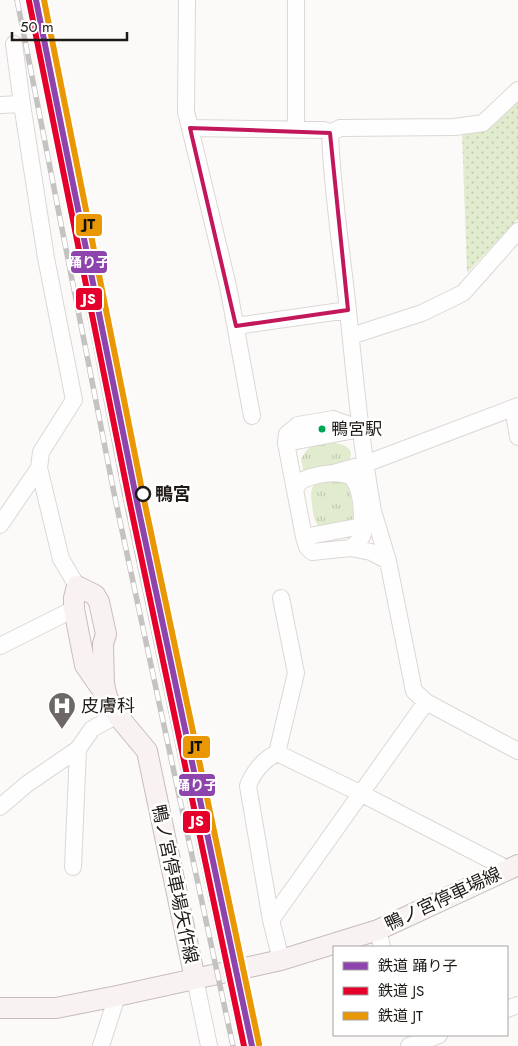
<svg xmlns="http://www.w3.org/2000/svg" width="518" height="1046" viewBox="0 0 518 1046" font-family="Jost,'Noto Sans JP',sans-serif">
  <defs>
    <pattern id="grass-tufts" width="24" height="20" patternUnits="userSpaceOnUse" patternTransform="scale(1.25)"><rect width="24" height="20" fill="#e0eccd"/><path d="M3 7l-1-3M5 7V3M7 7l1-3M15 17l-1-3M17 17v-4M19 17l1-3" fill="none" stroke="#c0caaf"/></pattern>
    <pattern id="park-dots" width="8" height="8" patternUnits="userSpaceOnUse" patternTransform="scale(1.25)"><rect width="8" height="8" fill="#e0eccd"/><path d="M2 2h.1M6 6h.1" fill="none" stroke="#c0caaf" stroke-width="1.8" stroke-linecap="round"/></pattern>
  </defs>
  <rect width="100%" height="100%" fill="#fcfaf8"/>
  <path fill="url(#grass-tufts)" d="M327 442C337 442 359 447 348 461L307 471 303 470 301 459C309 445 312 445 327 442Z
    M341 479 349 486 354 515 350 523 320 528C314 521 313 514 312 505 308 478 319 482 341 479Z"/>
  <path fill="url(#park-dots)" d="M518 99V219L467 273 462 132Z"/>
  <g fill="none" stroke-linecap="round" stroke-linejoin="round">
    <defs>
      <path id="minor" d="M187 0 186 112 190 128 324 130 330 133C332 193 342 252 348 311 355 378 361 445 373 511L362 526 363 534 360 540 351 548 312 552 307 547 304 537 286 443 287 434 298 425 333 419 361 429
        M14 44 22 104
        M0 105 22 104 46 258 74 400 41 452 39 468 0 525
        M190 128 228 286 252 416
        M296 129V0
        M330 133 340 128 455 127 483 123 518 90
        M236 326 348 310
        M351 336 422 313 463 293 518 231
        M513 408 518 437
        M286 443 360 429
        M39 468 61 559 77 586
        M334 473 365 464 518 406
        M295 490C296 489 298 484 299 483 308 474 347 468 354 480 362 493 362 511 362 526L304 537
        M373 511 388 561 414 691 426 702 518 751
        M351 548 371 552 388 561
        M0 646 74 609
        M277 753 362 794 500 865 502 872
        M0 807 27 784 78 749 92 729 117 715
        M73 867 78 749
        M271 920 426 702
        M378 930 382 947
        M281 960 271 920 248 786C253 772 264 759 277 753L296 673 281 598
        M195 979 209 1046
        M507 1009 518 1005
        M101 1046 117 996
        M409 1046 439 1035"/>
      <path id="major" d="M77 586 95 595 99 602 106 634 103 644 104 684 107 697 85 665 74 609V598Z
        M107 697 117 715 147 751 195 979
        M0 1008H56L117 996 281 960 378 930 518 865"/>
    </defs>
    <use href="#minor" stroke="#dcd7d4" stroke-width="18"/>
    <use href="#major" stroke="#c8bcbd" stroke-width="22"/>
    <use href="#minor" stroke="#fffefe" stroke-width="16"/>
    <use href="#major" stroke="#f9f2f3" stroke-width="20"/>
    <defs>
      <path id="rail" d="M17 0 115 498 233 1046
        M28 0 125 496 242 1046"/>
    </defs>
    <use href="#rail" stroke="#c4c3c2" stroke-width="5.5"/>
    <use href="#rail" stroke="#fff" stroke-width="4" stroke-dasharray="11" stroke-linecap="butt"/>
    <defs>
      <path id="rail-1" d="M36 0 136 497 252 1046"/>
      <path id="rail-2" d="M29 1 129 499 244 1046"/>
      <path id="rail-3" d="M44 0 143 495 259 1044"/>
    </defs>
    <use href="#rail-1" stroke="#fff" stroke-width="10"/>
    <use href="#rail-2" stroke="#fff" stroke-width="10"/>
    <use href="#rail-3" stroke="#fff" stroke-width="10"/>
    <use href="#rail-1" stroke="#8e44ad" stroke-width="6"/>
    <use href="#rail-2" stroke="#e4002b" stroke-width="6"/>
    <use href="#rail-3" stroke="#e99702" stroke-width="6"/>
  </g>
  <path fill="none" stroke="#c2185b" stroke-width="4" stroke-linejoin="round" d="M190 128 330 133 348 310 236 326Z"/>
  <defs>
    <symbol id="hospital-pin" viewBox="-11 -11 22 30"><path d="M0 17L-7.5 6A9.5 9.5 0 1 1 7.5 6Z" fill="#6d6865" stroke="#fff"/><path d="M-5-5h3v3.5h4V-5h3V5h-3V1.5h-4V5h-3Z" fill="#fff"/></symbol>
  </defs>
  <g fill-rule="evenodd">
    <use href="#hospital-pin" x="46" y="690" width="32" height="43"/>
  </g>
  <circle fill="#00a651" stroke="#fff" stroke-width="2" cx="322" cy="429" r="4.5"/>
  <circle fill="#fff" stroke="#201a16" stroke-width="2.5" cx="143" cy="494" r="7"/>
  <g text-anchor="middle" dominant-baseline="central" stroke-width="5" stroke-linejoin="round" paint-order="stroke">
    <g font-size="17" fill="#201a16" stroke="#fff" text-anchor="start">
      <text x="331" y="429">鴨宮駅</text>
    </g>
    <g font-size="18" font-weight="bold" fill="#201a16" stroke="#fff" text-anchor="start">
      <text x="155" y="494">鴨宮</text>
    </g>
    <g font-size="18" fill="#201a16" stroke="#fff" text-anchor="start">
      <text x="81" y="706">皮膚科</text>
    </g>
    <g font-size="18" fill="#201a16" stroke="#fff">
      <text transform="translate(175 884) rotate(78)">鴨ノ宮停車場矢作線</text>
      <text transform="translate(443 899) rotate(-25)">鴨ノ宮停車場線</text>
    </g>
  </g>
  <g stroke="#fff" stroke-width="2">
    <rect x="75" y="213" width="28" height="24" rx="5" fill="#e99702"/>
    <rect x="70" y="250" width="38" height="24" rx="5" fill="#8e44ad"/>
    <rect x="75" y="287" width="28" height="24" rx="5" fill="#e4002b"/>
    <rect x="182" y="735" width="29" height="24" rx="5" fill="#e99702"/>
    <rect x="178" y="773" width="38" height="24" rx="5" fill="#8e44ad"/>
    <rect x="182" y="810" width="29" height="24" rx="5" fill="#e4002b"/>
  </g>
  <g font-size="14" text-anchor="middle" font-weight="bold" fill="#fff">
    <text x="89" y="267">踊り子</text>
    <text x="89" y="304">JS</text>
    <text x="197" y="790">踊り子</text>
    <text x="197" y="826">JS</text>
  </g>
  <g font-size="14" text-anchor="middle" font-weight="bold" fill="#111">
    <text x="89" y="229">JT</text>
    <text x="196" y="751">JT</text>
  </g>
  <rect x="333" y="946" width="175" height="90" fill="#ffffff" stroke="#a6a3a2"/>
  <rect x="343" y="962" width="25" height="8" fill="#8e44ad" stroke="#a6a3a2"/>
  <text x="378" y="971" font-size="15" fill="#201a16">鉄道 踊り子</text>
  <rect x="343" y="987" width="25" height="8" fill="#e4002b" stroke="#a6a3a2"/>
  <text x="378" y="996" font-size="15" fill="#201a16">鉄道 JS</text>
  <rect x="343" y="1012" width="25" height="8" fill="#e99702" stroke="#a6a3a2"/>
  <text x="378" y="1021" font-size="15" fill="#201a16">鉄道 JT</text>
  <path d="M12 32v8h115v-8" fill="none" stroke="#201a16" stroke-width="2.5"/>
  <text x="20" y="32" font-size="15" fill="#201a16" stroke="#ffffff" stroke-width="4" paint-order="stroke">50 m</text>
</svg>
